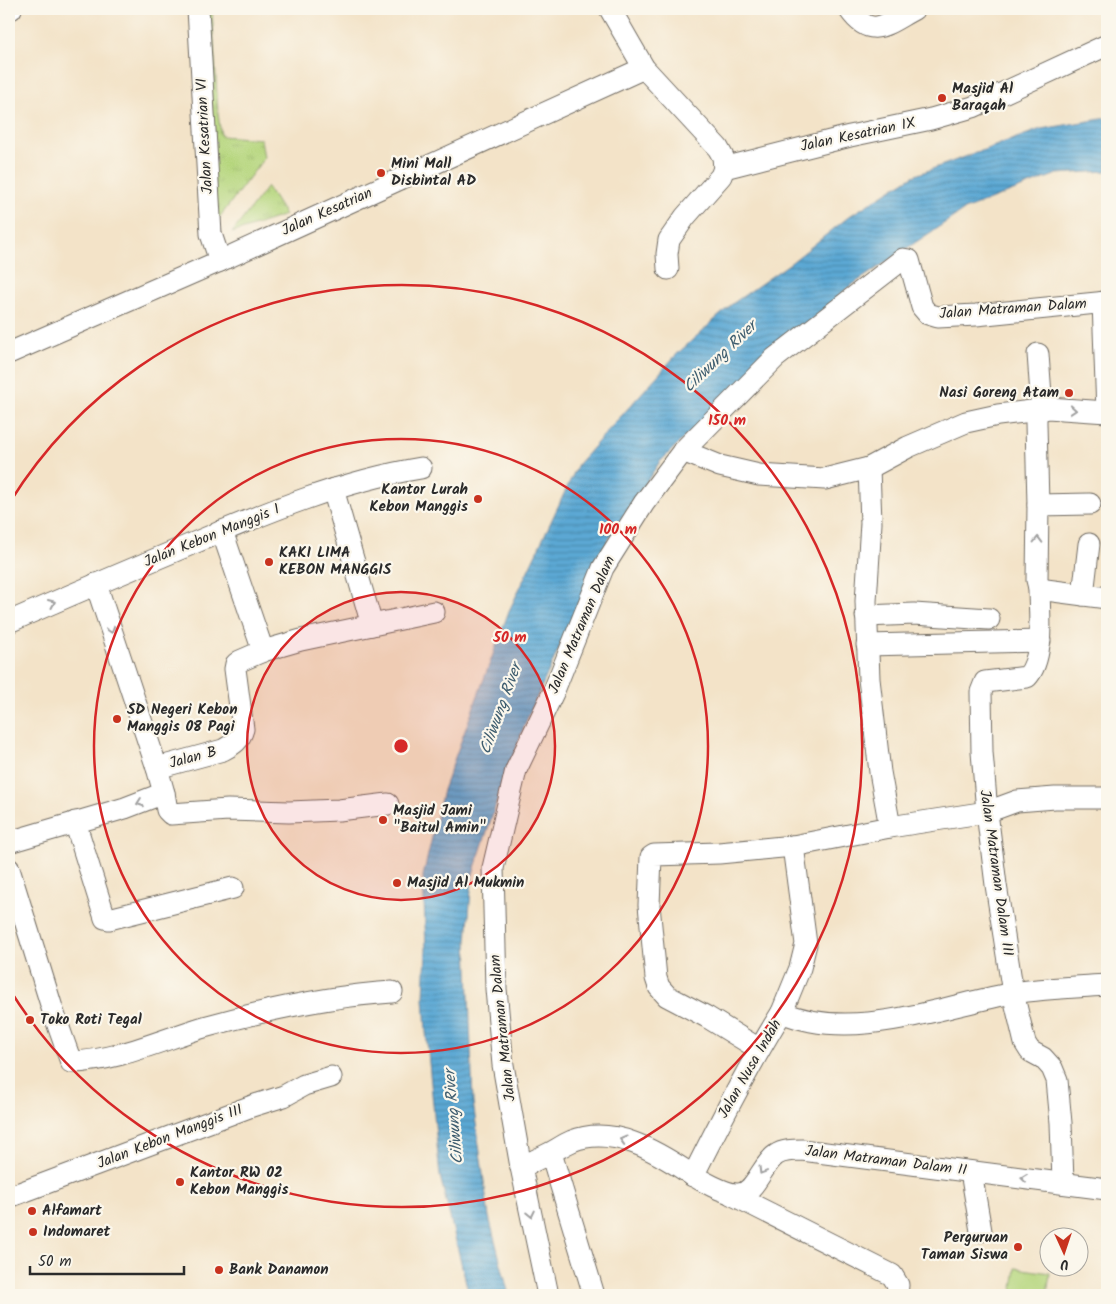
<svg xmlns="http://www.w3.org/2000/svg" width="1116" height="1304" viewBox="0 0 1116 1304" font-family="Kalam,sans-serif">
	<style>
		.park { fill: url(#park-tufts); stroke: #708054 }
		.garden { fill: #b5d67d; stroke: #708054 }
		.water { fill: url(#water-rules); stroke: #436a80 }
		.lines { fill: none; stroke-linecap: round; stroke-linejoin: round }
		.minor-casing { stroke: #716b62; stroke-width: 23 }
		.minor { stroke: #fff; stroke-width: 21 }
		.oneway { stroke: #a0a0a0 }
		.ring { fill: none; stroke: #d62828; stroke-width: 2.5 }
		.poi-dot { fill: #c8321e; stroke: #fbf7ec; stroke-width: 2 }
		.labels { text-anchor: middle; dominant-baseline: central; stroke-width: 4.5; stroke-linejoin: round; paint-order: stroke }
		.poi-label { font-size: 15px; font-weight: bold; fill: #2b2b2b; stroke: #fbf7ec; text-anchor: start }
		.street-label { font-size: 15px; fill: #2b2b2b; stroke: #fbf7ec }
		.water-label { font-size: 16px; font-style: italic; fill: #3e5d6f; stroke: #fbf7ec }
		.centre { fill: #d62828; stroke: #fbf7ec; stroke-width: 2.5 }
		.ring-label { font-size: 15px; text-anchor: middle; font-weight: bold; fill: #d62828; stroke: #fbf7ec; stroke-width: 4.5; stroke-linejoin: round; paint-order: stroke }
	</style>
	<defs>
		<pattern id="park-tufts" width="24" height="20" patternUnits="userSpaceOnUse" patternTransform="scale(1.25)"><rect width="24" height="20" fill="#b5d67d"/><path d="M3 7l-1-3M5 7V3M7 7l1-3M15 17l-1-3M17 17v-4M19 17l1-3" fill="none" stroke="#9cb86c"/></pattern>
		<pattern id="water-rules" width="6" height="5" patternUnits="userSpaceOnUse" patternTransform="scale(1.25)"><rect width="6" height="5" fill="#5ba8d4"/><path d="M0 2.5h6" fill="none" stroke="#4b89ac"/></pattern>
	</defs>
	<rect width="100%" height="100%" fill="#fbf7ec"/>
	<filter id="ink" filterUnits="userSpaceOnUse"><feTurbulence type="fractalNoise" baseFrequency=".02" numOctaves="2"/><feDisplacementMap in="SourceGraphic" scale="10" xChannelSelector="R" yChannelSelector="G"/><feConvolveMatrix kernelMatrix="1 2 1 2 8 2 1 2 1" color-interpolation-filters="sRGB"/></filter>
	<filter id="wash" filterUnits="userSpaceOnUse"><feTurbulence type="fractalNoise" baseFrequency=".0096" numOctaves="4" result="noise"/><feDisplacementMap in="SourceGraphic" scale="20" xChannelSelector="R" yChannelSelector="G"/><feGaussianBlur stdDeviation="1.12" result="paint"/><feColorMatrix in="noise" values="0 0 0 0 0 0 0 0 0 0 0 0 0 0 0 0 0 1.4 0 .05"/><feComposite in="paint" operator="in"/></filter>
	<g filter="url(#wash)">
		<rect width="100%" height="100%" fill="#f3e3c8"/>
		<g class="park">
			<path d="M 200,9 L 212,9 L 218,113 L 221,136 L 261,139 L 264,158 L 216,222 Z"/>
			<path d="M 267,187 L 285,215 L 232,233 Z"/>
		</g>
		<path class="garden" d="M 1016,1268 L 1050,1273 L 1047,1295 L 1012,1295 Z"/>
		<path class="water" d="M 1107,118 L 1107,171 L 1057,174 L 964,210 L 849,287 L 723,399 L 659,463 L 607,542 L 527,719 L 498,798 L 472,877 L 467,941 L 473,1102 L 489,1217 L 509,1295 L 469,1295 L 440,1176 L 426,1032 L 424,997 L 426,949 L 423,876 L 443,790 L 509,611 L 578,464 L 676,355 L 732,304 L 792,262 L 851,215 L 913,176 L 1041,129 Z"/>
	</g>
	<g filter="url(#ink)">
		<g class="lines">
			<g class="minor-casing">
				<g id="minor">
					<path d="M 198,9 L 211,234 L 220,261"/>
					<path d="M 610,9 L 644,68 L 718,148 L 723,157 L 724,168 L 850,136 L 931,119 L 973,107 L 1107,45"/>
					<path d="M 849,9 C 871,41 886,24 914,9"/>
					<path d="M 9,10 L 11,9"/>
					<path d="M 668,269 L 667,254 L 669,240 L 685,217 L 721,176 L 724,168"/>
					<path d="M 1103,302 L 1107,412"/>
					<path d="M 9,353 L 220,261 L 644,68"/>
					<path d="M 1038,354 L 1042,409"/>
					<path d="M 1040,410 L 1036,416 L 1036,423 L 1038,505 L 1037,580 L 1039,588 C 1039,613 1045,658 1027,677 L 985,682 L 981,692 L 982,752 L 987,812 L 996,885 L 1013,993 L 1025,1043 L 1030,1051 L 1043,1058 L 1052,1068 L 1057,1080 L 1061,1123 L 1063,1183"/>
					<path d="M 683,451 L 720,466 L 759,475 L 825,479 L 869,468 L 908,447 L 966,422 L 998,415 L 1040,410 L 1048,408 L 1107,412"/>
					<path d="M 869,468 L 871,523 L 866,601 L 869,679 L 880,772 L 890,827"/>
					<path d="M 333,489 L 372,625"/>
					<path d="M 1038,505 L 1090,504"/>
					<path d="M 222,531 L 263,651"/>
					<path d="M 1039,588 L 1046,590 L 1107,598"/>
					<path d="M 1083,595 L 1089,544"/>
					<path d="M 866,616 L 914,614 L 989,619"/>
					<path d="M 9,622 C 70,595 132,569 194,543 C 267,512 342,481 421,468"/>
					<path d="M 867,645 L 1040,641"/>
					<path d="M 157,768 L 223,750 C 234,744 240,740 243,729 L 235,669 L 236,664 L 240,661 L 263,651 L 301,640 L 434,612"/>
					<path d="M 164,793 L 167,810 L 171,814 L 228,810 L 289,812 L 339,810 L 388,804"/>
					<path d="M 75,822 L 105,918 L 109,919 L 233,888"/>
					<path d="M 9,842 L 125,808 L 164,793 L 157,768 L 96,584"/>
					<path d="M 9,869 L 53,1011 L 71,1062 C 117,1061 161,1040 204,1027 C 265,1010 329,996 392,992"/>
					<path d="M 782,1012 L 800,968 L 806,944 L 793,846"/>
					<path d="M 759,1049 L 707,1017 L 667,996 L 659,987 L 656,978 L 649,905 L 651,857 L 654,855 L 719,853 L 793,846 L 890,827 L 987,812 L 1017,801 L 1055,798 L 1107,798"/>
					<path d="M 551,1153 L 594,1295"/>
					<path d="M 521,1167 C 532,1162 542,1157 552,1152 C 559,1148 565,1144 572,1141 C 613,1125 656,1151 689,1173 C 700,1180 725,1194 737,1194 C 755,1195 762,1164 776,1155 C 783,1150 793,1150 802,1150 L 1107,1189"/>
					<path d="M 971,1172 L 981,1231"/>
					<path d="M 693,1176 C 721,1120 749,1065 782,1012 C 851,1043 942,1006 1013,993 C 1044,988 1076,987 1107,985"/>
					<path d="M 731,1194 L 892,1275 L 898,1285 L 897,1295"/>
					<path d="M 9,1197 L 252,1106 L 284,1096 L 304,1085 L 331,1077"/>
					<path d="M 548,1295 L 521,1167 L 503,1065 L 496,989 L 493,868 L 516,770 L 553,693 L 603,568 L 644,503 L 683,451 L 775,358 L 903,259 L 909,260 L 922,307 L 928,314 L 938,317 L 976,315 L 1107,302"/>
				</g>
			</g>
			<use href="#minor" class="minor"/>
		</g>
		<defs><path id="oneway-chevron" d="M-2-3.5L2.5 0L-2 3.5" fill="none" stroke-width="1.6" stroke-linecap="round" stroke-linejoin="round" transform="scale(1.25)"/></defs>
		<g class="oneway">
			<use href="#oneway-chevron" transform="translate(1073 410) rotate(5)"/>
			<use href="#oneway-chevron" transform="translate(1038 540) rotate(-89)"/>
			<use href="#oneway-chevron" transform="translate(52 603) rotate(-24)"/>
			<use href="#oneway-chevron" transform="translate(111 630) rotate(72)"/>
			<use href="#oneway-chevron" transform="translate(140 803) rotate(160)"/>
			<use href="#oneway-chevron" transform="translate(623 1140) rotate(-164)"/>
			<use href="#oneway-chevron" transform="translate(762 1171) rotate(121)"/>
			<use href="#oneway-chevron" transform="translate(1024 1178) rotate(-173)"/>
			<use href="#oneway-chevron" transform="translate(531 1214) rotate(78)"/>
		</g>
	</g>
	<circle cx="401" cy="746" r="154" fill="#d62828" fill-opacity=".12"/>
	<g class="ring">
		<circle cx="401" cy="746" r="154"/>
		<circle cx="401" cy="746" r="307"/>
		<path d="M10 502A461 461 0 1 1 10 990"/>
	</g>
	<g class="poi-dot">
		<circle cx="942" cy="98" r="5"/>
		<circle cx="381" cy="173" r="5"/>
		<circle cx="1069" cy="393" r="5"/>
		<circle cx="478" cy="499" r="5"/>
		<circle cx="269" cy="562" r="5"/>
		<circle cx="117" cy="719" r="5"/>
		<circle cx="383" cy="820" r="5"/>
		<circle cx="397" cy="883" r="5"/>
		<circle cx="30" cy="1020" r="5"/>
		<circle cx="180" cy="1182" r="5"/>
		<circle cx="32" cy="1211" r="5"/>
		<circle cx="33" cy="1232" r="5"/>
		<circle cx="1018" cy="1247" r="5"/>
		<circle cx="219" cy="1270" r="5"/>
	</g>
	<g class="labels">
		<g class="poi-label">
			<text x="952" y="89">Masjid Al<tspan x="952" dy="17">Baraqah</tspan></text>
			<text x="391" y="164">Mini Mall<tspan x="391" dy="17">Disbintal AD</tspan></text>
			<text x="1059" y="393" text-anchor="end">Nasi Goreng Atam</text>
			<text x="468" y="490" text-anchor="end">Kantor Lurah<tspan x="468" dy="17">Kebon Manggis</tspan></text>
			<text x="279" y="553">KAKI LIMA<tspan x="279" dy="17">KEBON MANGGIS</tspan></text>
			<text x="127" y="710">SD Negeri Kebon<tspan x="127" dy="17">Manggis 08 Pagi</tspan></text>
			<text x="393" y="811">Masjid Jami<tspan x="393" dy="17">"Baitul Amin"</tspan></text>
			<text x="407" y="883">Masjid Al Mukmin</text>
			<text x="40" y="1020">Toko Roti Tegal</text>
			<text x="190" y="1173">Kantor RW 02<tspan x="190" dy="17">Kebon Manggis</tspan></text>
			<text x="42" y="1211">Alfamart</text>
			<text x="43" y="1232">Indomaret</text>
			<text x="1008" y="1238" text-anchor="end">Perguruan<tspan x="1008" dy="17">Taman Siswa</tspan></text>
			<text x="229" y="1270">Bank Danamon</text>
		</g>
		<g class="street-label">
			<text transform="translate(858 135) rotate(-12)">Jalan Kesatrian IX</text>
			<text transform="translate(205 136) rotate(-93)">Jalan Kesatrian VI</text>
			<text transform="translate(327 212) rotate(-24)">Jalan Kesatrian</text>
			<text transform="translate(1013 309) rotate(-4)">Jalan Matraman Dalam</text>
			<text transform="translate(212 536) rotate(-22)">Jalan Kebon Manggis I</text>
			<text transform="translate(582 625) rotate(-67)">Jalan Matraman Dalam</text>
			<text transform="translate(193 758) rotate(-15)">Jalan B</text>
			<text transform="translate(996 873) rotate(82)">Jalan Matraman Dalam III</text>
			<text transform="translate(503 1028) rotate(-96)">Jalan Matraman Dalam</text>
			<text transform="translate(750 1069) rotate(-60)">Jalan Nusa Indah</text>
			<text transform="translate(170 1137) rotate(-21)">Jalan Kebon Manggis III</text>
			<text transform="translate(886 1161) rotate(7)">Jalan Matraman Dalam II</text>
		</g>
		<g class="water-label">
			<text transform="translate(720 357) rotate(-44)">Ciliwung River</text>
			<text transform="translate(501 709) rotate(-70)">Ciliwung River</text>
			<text transform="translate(454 1117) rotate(-95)">Ciliwung River</text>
		</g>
	</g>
	<circle cx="401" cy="746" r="8" class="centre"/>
	<g class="ring-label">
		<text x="727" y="425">150 m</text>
		<text x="618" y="534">100 m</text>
		<text x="510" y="642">50 m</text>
	</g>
	<rect width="1116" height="1304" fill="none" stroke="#fbf7ec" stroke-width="30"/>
	<g transform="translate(1064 1252) rotate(177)"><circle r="24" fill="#fbf7ec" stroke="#a8a59f"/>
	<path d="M0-4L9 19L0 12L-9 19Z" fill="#c8321e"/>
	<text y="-8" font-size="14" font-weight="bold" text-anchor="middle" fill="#2b2b2b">U</text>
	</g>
	<path d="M30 1266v8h154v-8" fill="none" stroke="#2b2b2b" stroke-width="2.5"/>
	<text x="38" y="1266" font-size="15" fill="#2b2b2b" stroke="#fbf7ec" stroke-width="4" paint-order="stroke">50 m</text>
</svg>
